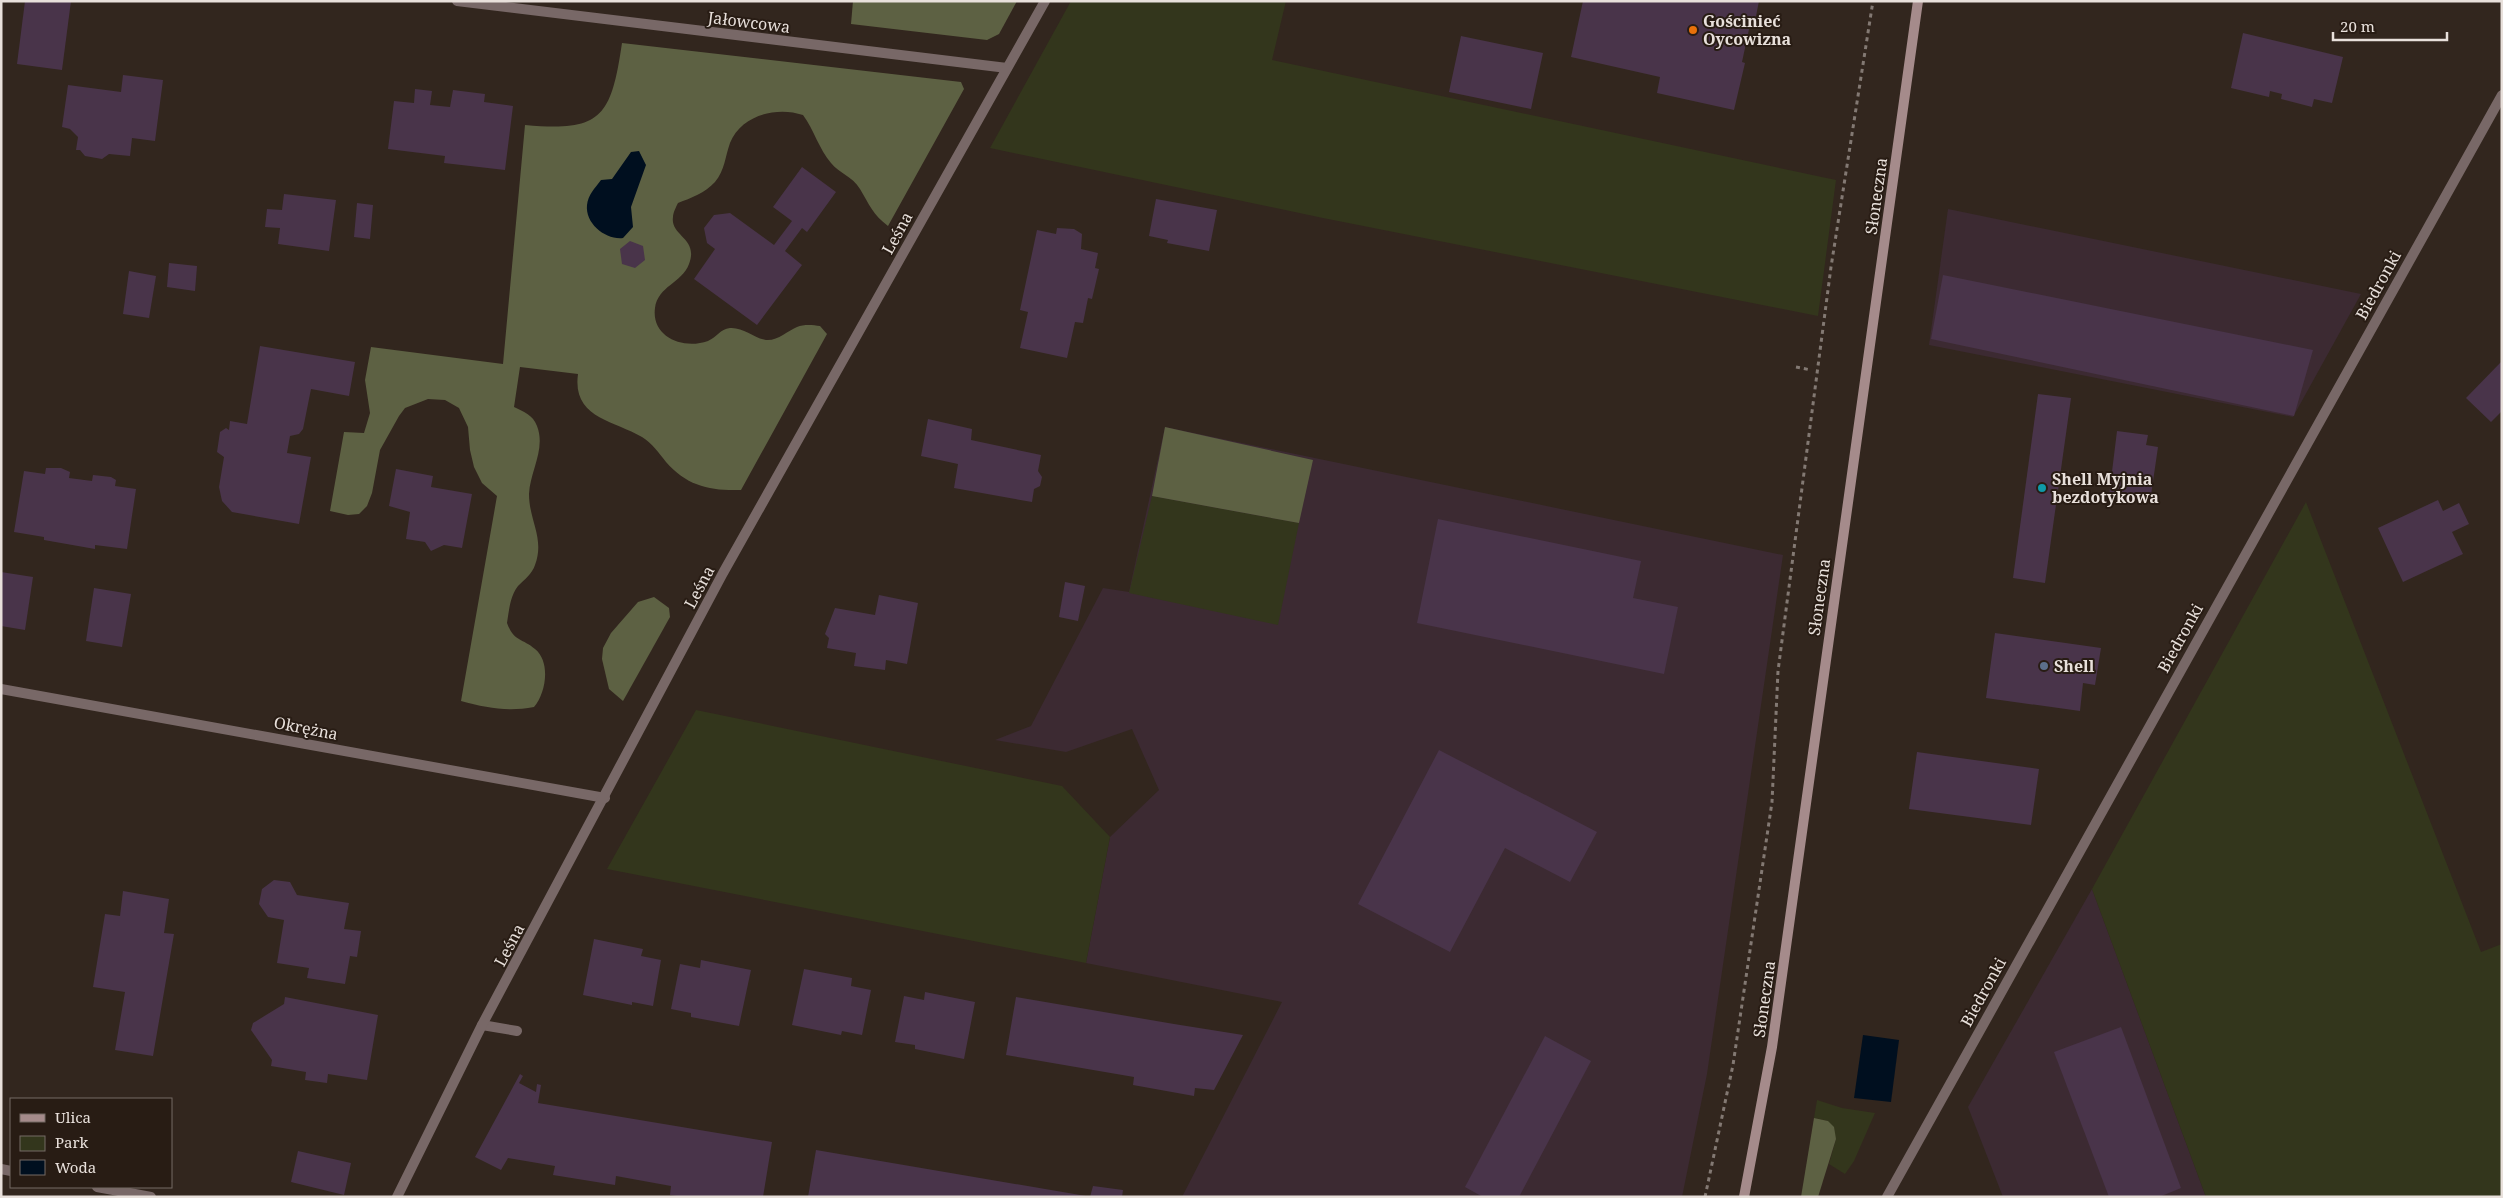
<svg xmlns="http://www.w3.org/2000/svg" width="2503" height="1198" viewBox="0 0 2503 1198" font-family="'Noto Serif',serif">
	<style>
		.industrial { fill: #3c2a32 }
		.green { fill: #33361c }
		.forest { fill: #5d6143 }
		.water { fill: #000f1f }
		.building { fill: #49344a }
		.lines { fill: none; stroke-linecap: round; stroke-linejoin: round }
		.path { stroke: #837973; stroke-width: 3; stroke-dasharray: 4 4; stroke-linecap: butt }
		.service { stroke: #786867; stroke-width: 10 }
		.minor { stroke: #786867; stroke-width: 10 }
		.secondary { stroke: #a58b8b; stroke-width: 10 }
		.food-dot { fill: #e8710a; stroke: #281c14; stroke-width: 2 }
		.culture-dot { fill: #0f9aa8; stroke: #281c14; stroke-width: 2 }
		.service-dot { fill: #5c6f8a; stroke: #281c14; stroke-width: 2 }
		.labels { text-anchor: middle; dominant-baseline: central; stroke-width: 4; stroke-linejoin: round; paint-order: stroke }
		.poi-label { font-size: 16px; font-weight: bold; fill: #e8e0db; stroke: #281c14; text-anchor: start }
		.street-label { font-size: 16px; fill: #e8e0db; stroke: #281c14 }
	</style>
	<rect width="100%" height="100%" fill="#32261e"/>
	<g class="industrial">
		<path d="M 1948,209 L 2361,294 L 2293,417 L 1929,345 Z"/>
		<path d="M 1165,427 L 1783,555 L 1707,1074 L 1682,1197 L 1182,1197 L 1282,1002 L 1086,963 L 1110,837 L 1159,790 L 1132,729 L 1066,752 L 995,740 L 1031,726 L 1103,588 L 1129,592 Z"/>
		<path d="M 2092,889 L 2206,1197 L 2003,1197 L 1968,1107 Z"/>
	</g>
	<g class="green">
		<path d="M 1071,1 L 1286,1 L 1272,60 L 1836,180 L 1818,316 L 1323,218 L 990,148 Z"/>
		<path d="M 1152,496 L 1299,523 L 1278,625 L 1129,593 Z"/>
		<path d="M 2306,502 L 2481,952 L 2502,944 L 2502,1197 L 2206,1197 L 2092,889 Z"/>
		<path d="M 696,710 L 1062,786 L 1110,837 L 1086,963 L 607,869 Z"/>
		<path d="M 1817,1100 L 1842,1108 L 1875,1113 L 1854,1161 L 1845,1174 L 1829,1164 L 1836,1139 L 1828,1121 L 1814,1118 Z"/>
	</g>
	<g class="forest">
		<path d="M 853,1 L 1017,1 L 999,34 L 987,40 L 851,24 Z"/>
		<path d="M 622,43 L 961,82 L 964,89 L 888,226 C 873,215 869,204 860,189 C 852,176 839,173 831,163 C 819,149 814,130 803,115 C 777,106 741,115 730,143 C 725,157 725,170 715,182 C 705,193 691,198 678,203 C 676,207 673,213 673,217 C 670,236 699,238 689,264 C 682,283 658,286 655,308 C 651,337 683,350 708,341 C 717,337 720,329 730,328 C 743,327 754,338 766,340 C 778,341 787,331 797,327 C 804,324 813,325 820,326 L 827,334 L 741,490 C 710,491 687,486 666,462 C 659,453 652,443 642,437 C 613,420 572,418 578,374 L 520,367 L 514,407 C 524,412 533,415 537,426 C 546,449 530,471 529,494 C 529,521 545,538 535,565 C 532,574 525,579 518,586 C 510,596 509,611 507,623 C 514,642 522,638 535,649 C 551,662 546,693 534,707 C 508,712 487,708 461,701 L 497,496 L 482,483 L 474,467 L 470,450 L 468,427 L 459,408 L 445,400 L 428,399 L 405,408 L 399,416 L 380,450 L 372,493 L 367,506 L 359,514 L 348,515 L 330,511 L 344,432 L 364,433 L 370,413 L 365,380 L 371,347 L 503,364 L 525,125 C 602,132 611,117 622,43 Z"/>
		<path d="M 1165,427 L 1313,460 L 1299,523 L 1152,496 Z"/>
		<path d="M 654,597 L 669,608 L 670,617 L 623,701 L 609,689 L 602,659 L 603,648 L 611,633 L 638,602 Z"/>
		<path d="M 1814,1118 L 1828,1121 L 1834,1127 L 1836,1139 L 1818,1197 L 1801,1197 Z"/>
	</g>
	<g class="water">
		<path d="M 639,151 L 646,165 L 631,207 L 633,227 L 623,238 C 606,240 585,224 587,205 C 588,195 595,188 601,180 L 612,179 L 631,152 Z"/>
		<path d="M 1863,1035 L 1899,1040 L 1891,1102 L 1854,1098 Z"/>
	</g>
	<g class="building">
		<path d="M 25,1 L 71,1 L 62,70 L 17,64 Z"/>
		<path d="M 1583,1 L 1759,1 L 1755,21 L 1751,20 L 1742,62 L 1745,63 L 1734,110 L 1657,93 L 1660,77 L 1571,57 Z"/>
		<path d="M 2243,33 L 2343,57 L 2332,103 L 2314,99 L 2312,107 L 2281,99 L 2282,94 L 2270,91 L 2269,97 L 2231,88 Z"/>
		<path d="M 1461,36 L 1543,53 L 1531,109 L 1449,92 Z"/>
		<path d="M 123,75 L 163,80 L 155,141 L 132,138 L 130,156 L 109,154 L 102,159 L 85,156 L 80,150 L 76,150 L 78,137 L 70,129 L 62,127 L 68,85 L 121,92 Z"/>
		<path d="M 415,89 L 432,91 L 430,105 L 450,107 L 453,90 L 485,94 L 484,102 L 513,106 L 505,170 L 444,163 L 445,156 L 388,149 L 394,101 L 414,103 Z"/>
		<path d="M 802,167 L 836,192 L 807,232 L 802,228 L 785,251 L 802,265 L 757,325 L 694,279 L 715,249 L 707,243 L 704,228 L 714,215 L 730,213 L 774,245 L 792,221 L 773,207 Z"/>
		<path d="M 284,194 L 336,200 L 329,251 L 278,244 L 280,228 L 265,227 L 267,209 L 282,210 Z"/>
		<path d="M 1156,199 L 1217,210 L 1209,251 L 1167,243 L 1168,240 L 1149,236 Z"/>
		<path d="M 357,203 L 373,205 L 370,239 L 354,237 Z"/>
		<path d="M 1057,228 L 1074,229 L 1082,234 L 1081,249 L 1098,253 L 1095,268 L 1099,269 L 1092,299 L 1088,298 L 1083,323 L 1075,322 L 1067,358 L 1020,348 L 1028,312 L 1020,310 L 1037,230 L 1056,234 Z"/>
		<path d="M 630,241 L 643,246 L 645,260 L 635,268 L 622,264 L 620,249 Z"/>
		<path d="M 169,263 L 197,266 L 195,291 L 167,287 Z"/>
		<path d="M 129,271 L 156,276 L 149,318 L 123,314 Z"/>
		<path d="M 1943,275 L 2313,350 L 2294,416 L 1931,339 Z"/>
		<path d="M 260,346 L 355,362 L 349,396 L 311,389 L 303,429 L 299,434 L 290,436 L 287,453 L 311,457 L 299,524 L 232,512 L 222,501 L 219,487 L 224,457 L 217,452 L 220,432 L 226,428 L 229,430 L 230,421 L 247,424 Z"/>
		<path d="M 2502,361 L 2502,411 L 2491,422 L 2466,398 Z"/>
		<path d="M 2038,394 L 2071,398 L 2045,583 L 2013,578 Z"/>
		<path d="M 928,419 L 972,429 L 971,440 L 1041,455 L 1038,471 L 1042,477 L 1040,486 L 1034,489 L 1032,502 L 954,488 L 958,464 L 921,456 Z"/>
		<path d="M 2117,431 L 2148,435 L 2146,445 L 2158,447 L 2150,502 L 2109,496 Z"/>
		<path d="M 46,468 L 61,468 L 70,472 L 69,478 L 92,481 L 93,475 L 111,477 L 116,480 L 115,486 L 136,489 L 127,549 L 95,545 L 95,549 L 44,540 L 44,537 L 14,532 L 24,471 L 45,474 Z"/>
		<path d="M 396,469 L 433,476 L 431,487 L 472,494 L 462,548 L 444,545 L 431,551 L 425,542 L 406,539 L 410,512 L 389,506 Z"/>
		<path d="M 2438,500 L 2443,511 L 2459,503 L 2469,524 L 2452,532 L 2463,554 L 2403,582 L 2378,528 Z"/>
		<path d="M 1438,519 L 1641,561 L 1633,598 L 1678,607 L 1664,674 L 1417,623 Z"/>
		<path d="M 1,572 L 33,577 L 25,630 L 1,626 Z"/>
		<path d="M 1065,582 L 1085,586 L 1078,621 L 1059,617 Z"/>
		<path d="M 94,588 L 131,594 L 122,647 L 86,641 Z"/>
		<path d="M 879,595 L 918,603 L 907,664 L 886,660 L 885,670 L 854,666 L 856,653 L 827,648 L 829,638 L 825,634 L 835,608 L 875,615 Z"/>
		<path d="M 1995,633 L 2101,648 L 2095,685 L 2083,683 L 2080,711 L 1986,698 Z"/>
		<path d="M 1439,750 L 1597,832 L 1570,882 L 1505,848 L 1450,952 L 1358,904 Z"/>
		<path d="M 1917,752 L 2039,769 L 2031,825 L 1909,809 Z"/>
		<path d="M 274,880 L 290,882 L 297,895 L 349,903 L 344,929 L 361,931 L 357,957 L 350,956 L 345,984 L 307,978 L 309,968 L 277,963 L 284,920 L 268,917 L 259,904 L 262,889 Z"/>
		<path d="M 123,891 L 169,899 L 164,933 L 174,934 L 153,1056 L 115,1050 L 125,992 L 93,987 L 105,914 L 120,916 Z"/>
		<path d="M 594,939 L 643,949 L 641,956 L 661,960 L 653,1006 L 632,1002 L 632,1005 L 583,995 Z"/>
		<path d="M 701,960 L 751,970 L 739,1026 L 691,1017 L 691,1013 L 671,1009 L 680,964 L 700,968 Z"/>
		<path d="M 804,969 L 852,978 L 851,986 L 871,990 L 862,1035 L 842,1031 L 841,1035 L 792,1025 Z"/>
		<path d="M 925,992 L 975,1002 L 964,1059 L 915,1049 L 915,1045 L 895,1042 L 904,996 L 924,1000 Z"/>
		<path d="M 285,997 L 378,1015 L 367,1080 L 328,1074 L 327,1083 L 305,1080 L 306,1072 L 271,1066 L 272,1060 L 251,1030 L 253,1023 L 284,1004 Z"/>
		<path d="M 1016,997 L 1174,1024 L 1243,1035 L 1214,1090 L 1195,1088 L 1194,1096 L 1133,1085 L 1134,1077 L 1006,1055 Z"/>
		<path d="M 2121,1027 L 2181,1188 L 2159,1197 L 2109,1197 L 2054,1052 Z"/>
		<path d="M 1545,1036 L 1591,1061 L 1519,1197 L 1483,1197 L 1465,1187 Z"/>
		<path d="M 520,1074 L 523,1076 L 519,1083 L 536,1092 L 537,1084 L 541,1085 L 538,1103 L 772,1142 L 763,1197 L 683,1197 L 670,1195 L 671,1186 L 616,1176 L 615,1185 L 553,1175 L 555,1166 L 508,1158 L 501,1170 L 475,1157 Z"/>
		<path d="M 816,1150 L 1086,1196 L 1086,1197 L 808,1197 Z"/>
		<path d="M 298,1151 L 351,1163 L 344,1195 L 291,1182 Z"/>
		<path d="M 1093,1186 L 1123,1190 L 1122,1197 L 1090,1197 Z"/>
	</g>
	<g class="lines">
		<g class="path">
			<path d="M 1796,367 L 1811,370"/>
			<path d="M 1705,1197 L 1733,1065 L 1772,802 L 1778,671 L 1831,267 L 1873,1"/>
		</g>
		<path class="service" d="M 482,1025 L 517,1031"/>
		<g class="minor">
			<path d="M 457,1 L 1007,68"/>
			<path d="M 1,689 C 203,724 403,763 605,798"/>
			<path d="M 1,1169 L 11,1171"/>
			<path d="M 97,1187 L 151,1197"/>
			<path d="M 397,1197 L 482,1025 L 723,573 L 1045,1"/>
			<path d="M 1887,1197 L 2502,95"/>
		</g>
		<path class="secondary" d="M 1744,1197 L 1772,1047 L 1918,1"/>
	</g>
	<circle class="food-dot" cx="1693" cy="30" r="5"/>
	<circle class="culture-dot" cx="2042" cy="488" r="5"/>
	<circle class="service-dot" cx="2044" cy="666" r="5"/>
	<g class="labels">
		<g class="poi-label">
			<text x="1703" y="21">Gościnieć<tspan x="1703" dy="18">Oycowizna</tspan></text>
			<text x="2052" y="479">Shell Myjnia<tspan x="2052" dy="18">bezdotykowa</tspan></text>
			<text x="2054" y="666">Shell</text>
		</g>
		<g class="street-label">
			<text transform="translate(749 22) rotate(7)">Jałowcowa</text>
			<text transform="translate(1876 196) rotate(-82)">Słoneczna</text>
			<text transform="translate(897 233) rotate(-61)">Leśna</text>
			<text transform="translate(2378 285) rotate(-61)">Biedronki</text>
			<text transform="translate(699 587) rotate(-62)">Leśna</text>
			<text transform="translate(1819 597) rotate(-82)">Słoneczna</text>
			<text transform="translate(2180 638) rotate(-61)">Biedronki</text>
			<text transform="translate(306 728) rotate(11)">Okrężna</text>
			<text transform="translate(509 945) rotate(-62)">Leśna</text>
			<text transform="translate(1983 992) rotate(-61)">Biedronki</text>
			<text transform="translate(1764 999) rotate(-82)">Słoneczna</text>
		</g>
	</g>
	<rect width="2503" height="1198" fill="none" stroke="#e8e0db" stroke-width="5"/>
	<rect x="10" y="1098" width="162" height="90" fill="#281c14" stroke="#756a64"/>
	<rect x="20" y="1114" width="25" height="8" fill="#a58b8b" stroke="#756a64"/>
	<text x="55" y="1123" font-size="15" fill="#e8e0db">Ulica</text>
	<rect x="20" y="1136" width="25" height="15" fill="#33361c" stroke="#756a64"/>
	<text x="55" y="1148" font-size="15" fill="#e8e0db">Park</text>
	<rect x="20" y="1160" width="25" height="15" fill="#000f1f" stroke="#756a64"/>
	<text x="55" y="1173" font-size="15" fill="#e8e0db">Woda</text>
	<path d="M2333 32v8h114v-8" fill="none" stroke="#e8e0db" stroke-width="2.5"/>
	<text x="2340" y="32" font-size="15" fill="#e8e0db" stroke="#281c14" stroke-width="4" paint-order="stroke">20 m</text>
</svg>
